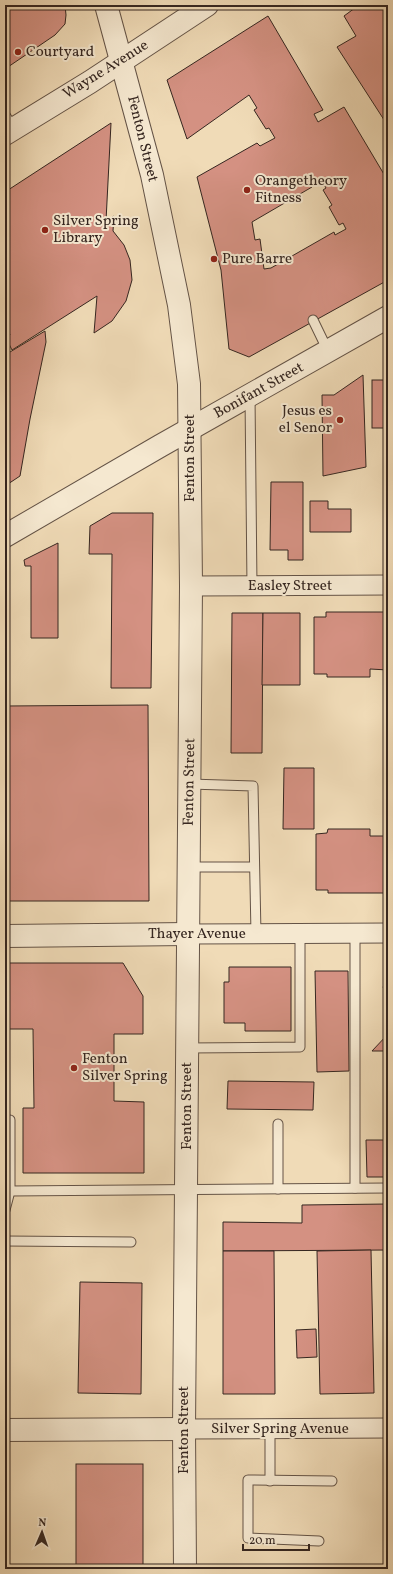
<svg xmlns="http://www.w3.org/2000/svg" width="393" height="1574" viewBox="0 0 393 1574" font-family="Vollkorn,serif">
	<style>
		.building { fill: #d49182; stroke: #352620; fill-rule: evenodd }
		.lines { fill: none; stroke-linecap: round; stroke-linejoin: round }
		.service-casing { stroke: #645346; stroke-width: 11 }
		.minor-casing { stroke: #645346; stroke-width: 21 }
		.tertiary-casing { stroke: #645346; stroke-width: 24 }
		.path { stroke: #352620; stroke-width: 2.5; stroke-dasharray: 3 2; stroke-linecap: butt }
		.service { stroke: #f5e8d0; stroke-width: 9 }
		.minor { stroke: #f5e8d0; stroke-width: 19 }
		.tertiary { stroke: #f5e8d0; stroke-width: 22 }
		.poi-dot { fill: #8f2418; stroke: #f5e8d0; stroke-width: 1.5 }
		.labels { text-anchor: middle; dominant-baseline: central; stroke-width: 4; stroke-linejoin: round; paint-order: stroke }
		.poi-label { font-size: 15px; fill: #352620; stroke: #f5e8d0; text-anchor: start }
		.street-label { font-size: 15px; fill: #352620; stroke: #f5e8d0 }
	</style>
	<rect width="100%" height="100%" fill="#f0dbb7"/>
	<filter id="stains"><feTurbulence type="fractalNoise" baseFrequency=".005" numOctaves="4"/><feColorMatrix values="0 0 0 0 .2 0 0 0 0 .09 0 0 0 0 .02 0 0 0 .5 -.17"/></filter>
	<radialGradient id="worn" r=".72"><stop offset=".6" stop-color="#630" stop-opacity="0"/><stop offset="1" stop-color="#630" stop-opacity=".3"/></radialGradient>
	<g class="building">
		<path d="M 5,5 L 65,5 L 66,15 L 65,24 L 55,35 L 5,69 Z"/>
		<path d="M 359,5 L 388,5 L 388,126 L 337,47 L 356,36 L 344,16 Z"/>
		<path d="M 268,16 L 323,110 L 314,114 L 318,122 L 344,107 L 388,181 L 388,280 L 249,357 L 229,349 L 221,270 L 197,177 L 257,143 L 260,146 L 275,138 L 269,128 L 266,129 L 254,110 L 257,108 L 249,95 L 187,139 L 167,80 ZM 320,178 L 326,188 L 323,190 L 332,205 L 329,207 L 339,225 L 343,223 L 346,229 L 335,235 L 334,232 L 271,268 L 264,269 L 260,239 L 255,240 L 252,222 L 312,187 L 311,184 Z"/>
		<path d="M 111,123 L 106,221 L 114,216 L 113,231 L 124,245 L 130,260 L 132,280 L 126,301 L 112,321 L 94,333 L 97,296 L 12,350 L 6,338 L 10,335 L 5,320 L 5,192 Z"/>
		<path d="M 45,331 L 46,342 L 30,419 L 20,476 L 5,486 L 5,355 Z"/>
		<path d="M 363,375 L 366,467 L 323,476 L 322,395 L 334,395 Z"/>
		<rect x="372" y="380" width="16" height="48"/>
		<path d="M 271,482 L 303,482 L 303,560 L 288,560 L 288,550 L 270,550 Z"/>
		<path d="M 310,501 L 328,501 L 328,509 L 351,509 L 351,532 L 310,532 Z"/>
		<path d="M 112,513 L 153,513 L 151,688 L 111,688 L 112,554 L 89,554 L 90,526 Z"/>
		<path d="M 58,543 L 58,638 L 31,638 L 31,566 L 25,566 L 24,560 Z"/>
		<path d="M 326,612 L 388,612 L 388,670 L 370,669 L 370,677 L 327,677 L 327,674 L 314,674 L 314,617 L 326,617 Z"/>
		<path d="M 232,613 L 263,613 L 262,753 L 231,753 Z"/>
		<path d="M 263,613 L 300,613 L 300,685 L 262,685 Z"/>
		<path d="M 148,705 L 149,901 L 5,901 L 5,706 Z"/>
		<path d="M 284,768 L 314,768 L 314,829 L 283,829 Z"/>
		<path d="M 328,829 L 370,829 L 370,836 L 388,836 L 388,893 L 328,893 L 328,890 L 316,890 L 316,834 L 327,833 Z"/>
		<path d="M 5,963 L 123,963 L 143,996 L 143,1034 L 114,1034 L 114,1101 L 144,1102 L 144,1173 L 23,1173 L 23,1108 L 34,1108 L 33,1029 L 5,1029 Z"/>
		<path d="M 229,967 L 291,967 L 291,1031 L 245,1031 L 245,1023 L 224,1023 L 224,982 L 229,982 Z"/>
		<path d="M 315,971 L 348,971 L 349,1071 L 317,1072 Z"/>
		<path d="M 388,1034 L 388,1177 L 367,1177 L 366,1140 L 386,1140 L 386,1051 L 372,1051 Z"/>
		<path d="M 228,1081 L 314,1082 L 313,1110 L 227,1109 Z"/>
		<path d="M 388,1204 L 388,1250 L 223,1251 L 223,1222 L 302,1223 L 302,1205 Z"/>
		<path d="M 371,1250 L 374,1393 L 320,1394 L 317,1251 Z"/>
		<path d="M 223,1251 L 274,1251 L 275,1394 L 223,1394 Z"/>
		<path d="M 80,1282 L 142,1283 L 141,1394 L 78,1393 Z"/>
		<path d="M 386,1323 L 388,1323 L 388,1379 L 384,1378 Z"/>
		<path d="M 316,1329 L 317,1357 L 297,1358 L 296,1330 Z"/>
		<rect x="76" y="1464" width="67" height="105"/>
	</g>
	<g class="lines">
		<g class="service-casing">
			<g id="service">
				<path d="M 5,115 L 14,129"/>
				<path d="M 313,320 L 328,351"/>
				<path d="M 250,396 L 252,586"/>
				<path d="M 190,784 L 253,786 L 256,934"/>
				<path d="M 189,867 L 254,867"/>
				<path d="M 187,1048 L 300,1047 L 300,933"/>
				<path d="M 5,1120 L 10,1120 L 10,1191 L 5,1210"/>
				<path d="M 278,1124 L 278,1189"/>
				<path d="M 355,1188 L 355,933"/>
				<path d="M 10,1191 L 388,1188"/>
				<path d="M 5,1241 L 131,1242"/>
				<path d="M 270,1481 L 270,1429"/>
				<path d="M 319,1541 L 248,1538 L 248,1480 L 332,1481"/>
			</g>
		</g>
		<g class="minor-casing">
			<g id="minor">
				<path d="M 191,586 L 388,585"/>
				<path d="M 188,934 L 388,933"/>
				<path d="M 184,1429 L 388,1428"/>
			</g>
		</g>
		<g class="tertiary-casing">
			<g id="tertiary">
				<path d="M 106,5 L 152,175 L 179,305 L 189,384 L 191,586 L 184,1429 L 185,1569"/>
				<path d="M 5,134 L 90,82 L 207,5"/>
				<path d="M 5,536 L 160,446 L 388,317"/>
				<path d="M 5,936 L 188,934"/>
				<path d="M 5,1430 L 184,1429"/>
			</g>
		</g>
		<path class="path" d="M 388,981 L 384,987 L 385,994 L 388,996"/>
		<use href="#service" class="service"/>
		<use href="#minor" class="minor"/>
		<use href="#tertiary" class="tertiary"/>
	</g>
	<g class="poi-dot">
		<circle cx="18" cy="52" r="4"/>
		<circle cx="247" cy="190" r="4"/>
		<circle cx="45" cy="230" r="4"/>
		<circle cx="214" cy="259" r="4"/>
		<circle cx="340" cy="420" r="4"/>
		<circle cx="74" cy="1068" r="4"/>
	</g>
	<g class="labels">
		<g class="poi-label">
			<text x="26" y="52">Courtyard</text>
			<text x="255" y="181">Orangetheory<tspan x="255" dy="17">Fitness</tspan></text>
			<text x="53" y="221">Silver Spring<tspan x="53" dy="17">Library</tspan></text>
			<text x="222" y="259">Pure Barre</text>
			<text x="332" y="411" text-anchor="end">Jesus es<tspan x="332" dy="17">el Senor</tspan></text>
			<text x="82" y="1059">Fenton<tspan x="82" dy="17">Silver Spring</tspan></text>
		</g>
		<g class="street-label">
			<text transform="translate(106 70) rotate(-32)">Wayne Avenue</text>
			<text transform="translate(142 139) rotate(76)">Fenton Street</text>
			<text transform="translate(259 391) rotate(-29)">Bonifant Street</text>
			<text transform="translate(190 458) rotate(-90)">Fenton Street</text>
			<text x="290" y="586">Easley Street</text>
			<text transform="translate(190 782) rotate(-89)">Fenton Street</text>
			<text x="197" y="934">Thayer Avenue</text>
			<text transform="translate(187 1106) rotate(-90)">Fenton Street</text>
			<text x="280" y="1429">Silver Spring Avenue</text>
			<text transform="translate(184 1430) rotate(-90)">Fenton Street</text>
		</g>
	</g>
	<rect width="393" height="1574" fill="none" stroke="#f0dbb7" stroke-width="20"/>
	<rect x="6" y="6" width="381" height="1562" fill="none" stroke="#352620" stroke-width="2"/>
	<rect x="10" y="10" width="373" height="1554" fill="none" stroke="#352620"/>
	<g transform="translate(42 1532) rotate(2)" stroke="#f5e8d0" stroke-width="3" paint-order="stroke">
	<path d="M0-3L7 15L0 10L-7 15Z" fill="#352620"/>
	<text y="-6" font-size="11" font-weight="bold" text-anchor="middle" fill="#352620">N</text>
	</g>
	<path d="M243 1544v6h66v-6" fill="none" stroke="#352620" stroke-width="2"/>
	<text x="249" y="1544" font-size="12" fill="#352620" stroke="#f5e8d0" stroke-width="3" paint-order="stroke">20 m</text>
	<rect width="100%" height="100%" filter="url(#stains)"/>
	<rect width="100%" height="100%" fill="url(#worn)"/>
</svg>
